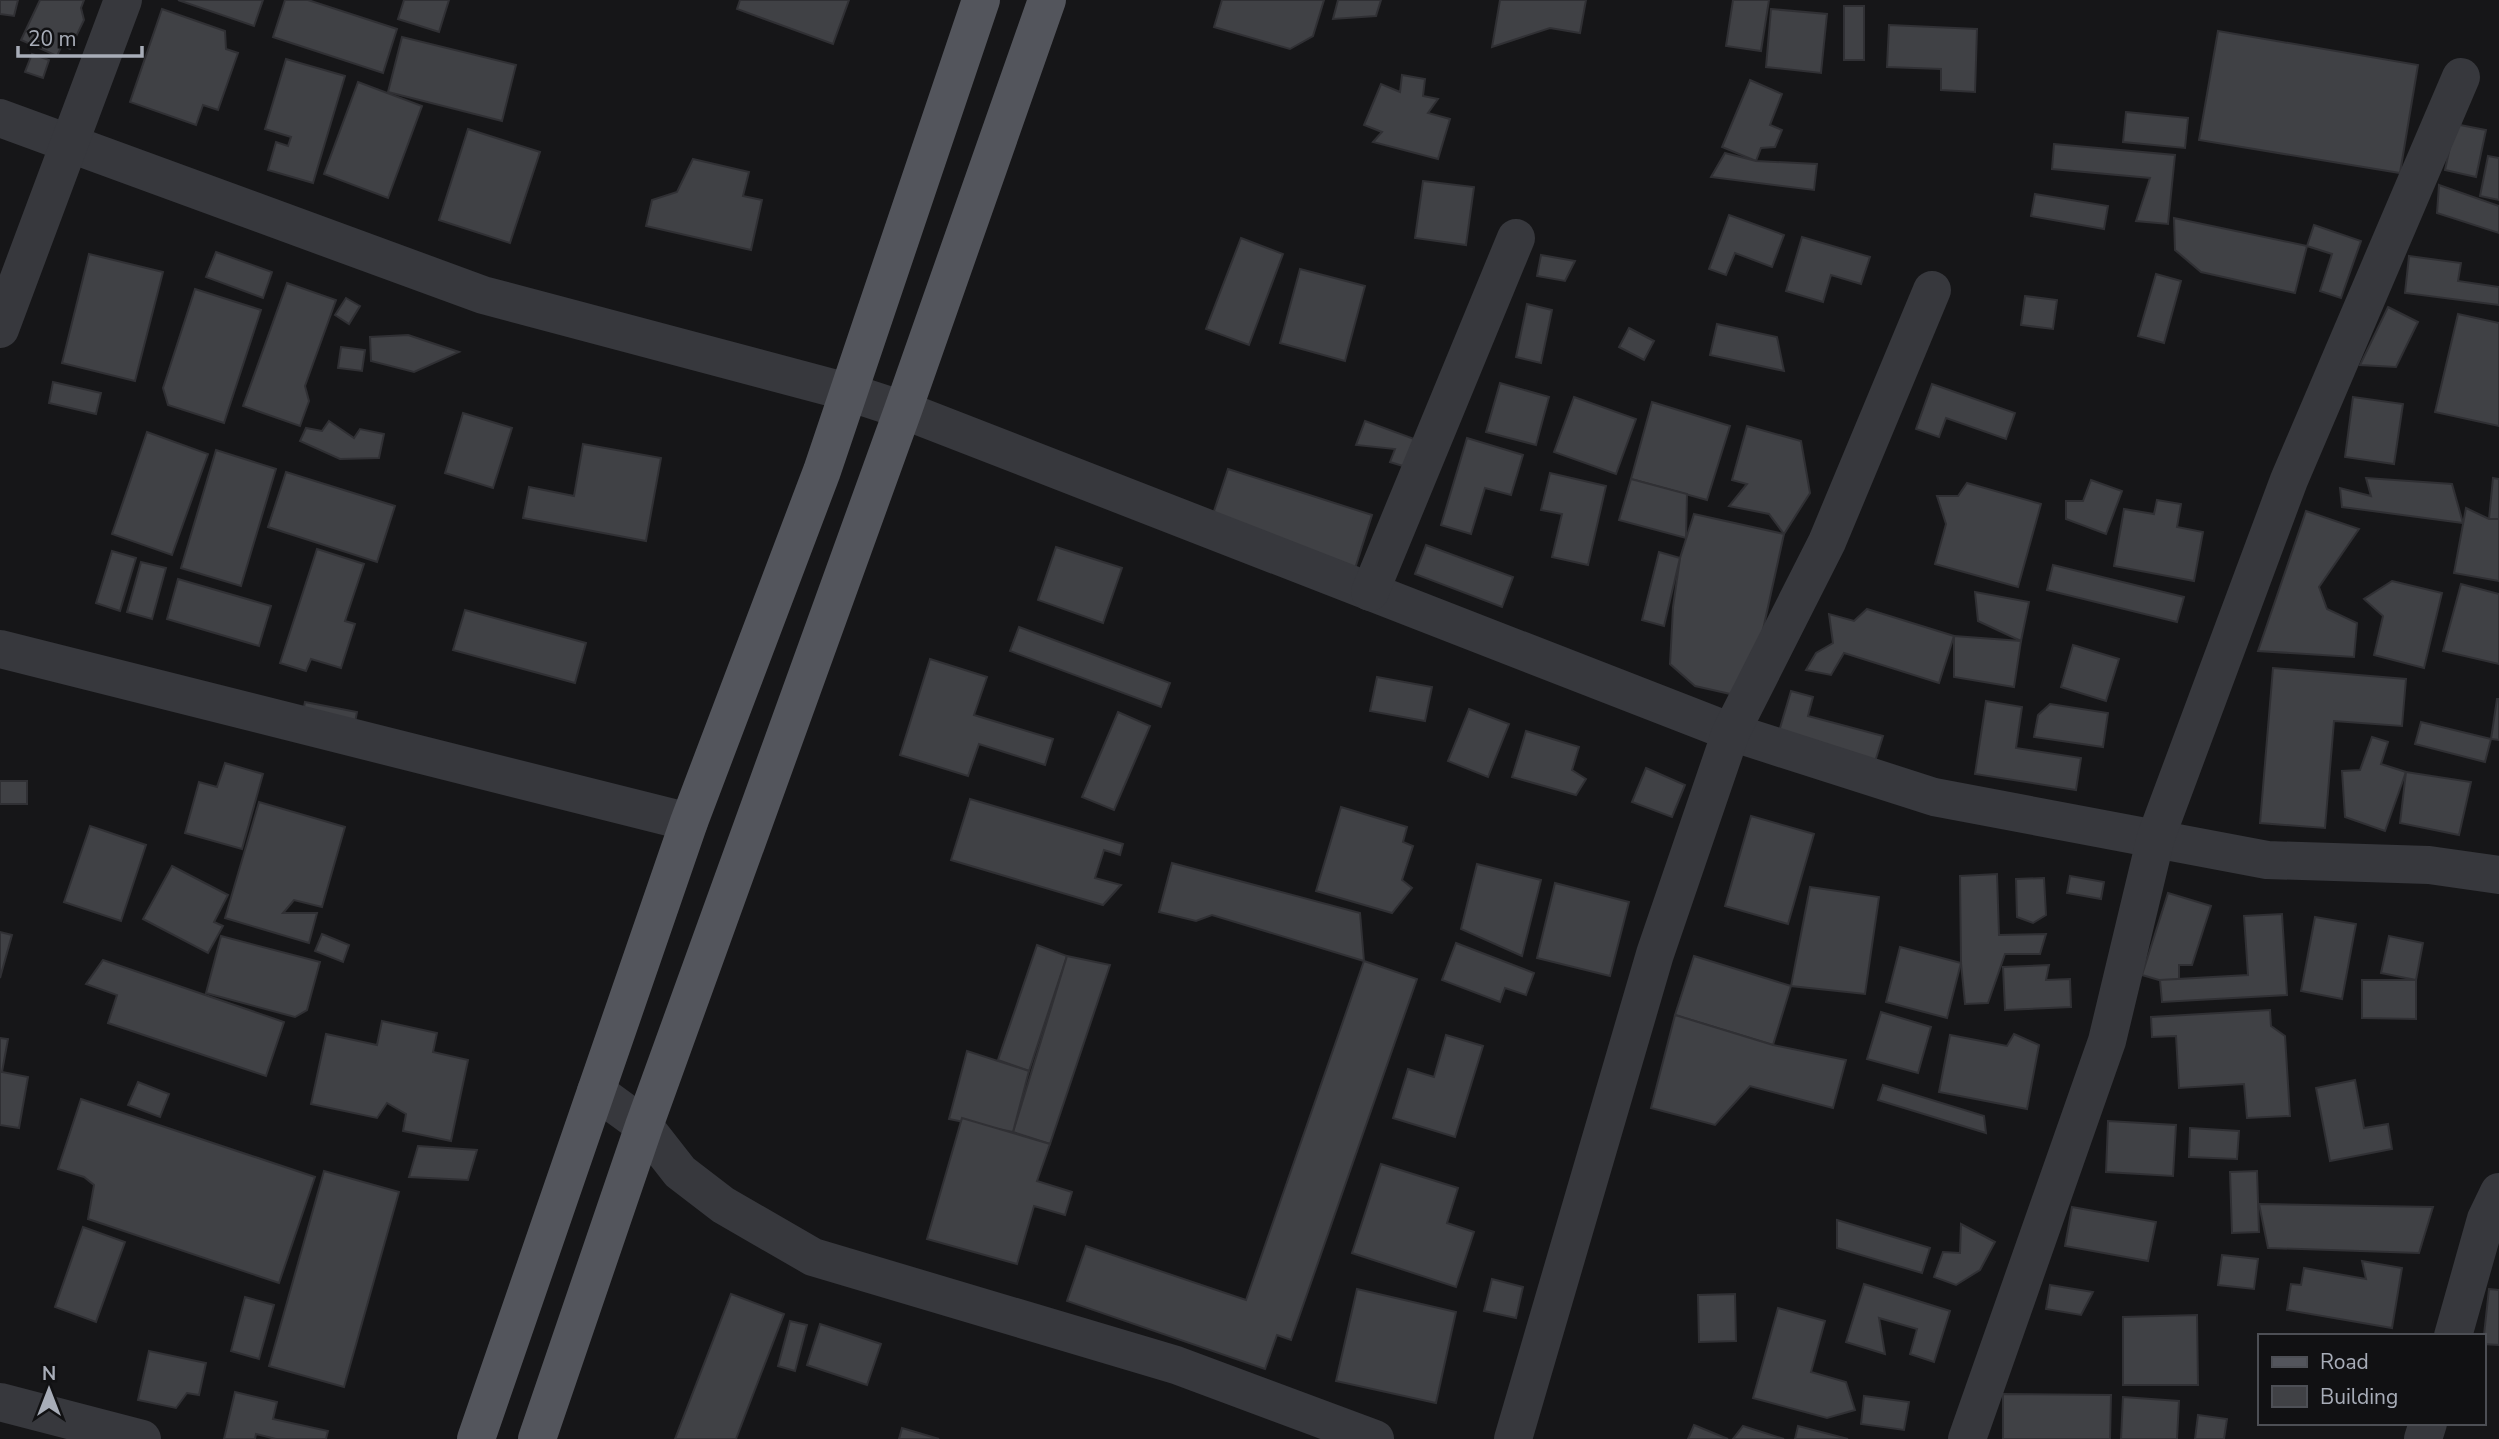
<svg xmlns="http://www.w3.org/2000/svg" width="2499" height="1439" viewBox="0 0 2499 1439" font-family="'Nunito Sans',sans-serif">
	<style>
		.building { fill: #404145; stroke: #303034; stroke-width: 2 }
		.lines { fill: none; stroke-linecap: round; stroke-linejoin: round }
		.minor { stroke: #37383d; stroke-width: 38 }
		.primary { stroke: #53555c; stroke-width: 38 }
	</style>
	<rect width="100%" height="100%" fill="#161618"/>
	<g class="building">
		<path d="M 0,0 L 18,0 L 14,16 L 0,14 Z"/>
		<path d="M 40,0 L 84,0 L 81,8 L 84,20 L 70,49 L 62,45 L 57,56 L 21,40 Z"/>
		<path d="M 178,0 L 263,0 L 254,26 Z"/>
		<path d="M 285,0 L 308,0 L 397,29 L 383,73 L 273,37 Z"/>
		<path d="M 404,0 L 449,0 L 439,32 L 398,19 Z"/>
		<path d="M 740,0 L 849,0 L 833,44 L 737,9 Z"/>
		<path d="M 1222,0 L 1324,0 L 1313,36 L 1290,49 L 1214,27 Z"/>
		<path d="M 1338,0 L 1381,0 L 1376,16 L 1333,19 Z"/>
		<path d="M 1500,0 L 1586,0 L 1580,33 L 1550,28 L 1492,47 Z"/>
		<path d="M 1733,0 L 1769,0 L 1761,51 L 1726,46 Z"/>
		<rect x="1844" y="6" width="20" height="54"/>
		<path d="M 162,9 L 225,31 L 226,49 L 238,53 L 218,110 L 203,105 L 196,125 L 130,102 Z"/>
		<path d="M 1771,9 L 1827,14 L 1821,73 L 1766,67 Z"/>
		<path d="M 1889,25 L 1977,29 L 1975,92 L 1941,90 L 1941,69 L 1887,67 Z"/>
		<path d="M 2218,31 L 2418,65 L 2400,173 L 2199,140 Z"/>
		<path d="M 402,37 L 516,65 L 502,121 L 388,92 Z"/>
		<path d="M 32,54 L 49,60 L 43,78 L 25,72 Z"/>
		<path d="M 286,59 L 345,76 L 313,183 L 268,170 L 276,142 L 288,146 L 291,137 L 265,129 Z"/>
		<path d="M 1402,75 L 1425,79 L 1423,96 L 1438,99 L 1428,113 L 1450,119 L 1438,159 L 1373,142 L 1382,132 L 1364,125 L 1381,84 L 1400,92 Z"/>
		<path d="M 1750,80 L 1782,94 L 1770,125 L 1782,130 L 1775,147 L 1761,148 L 1756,161 L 1722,147 Z"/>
		<path d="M 358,82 L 422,106 L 388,198 L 324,174 Z"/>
		<path d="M 2126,112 L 2188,118 L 2185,148 L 2123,142 Z"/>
		<path d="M 2455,124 L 2486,130 L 2476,177 L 2445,170 Z"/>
		<path d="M 468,129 L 540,152 L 510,243 L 439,220 Z"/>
		<path d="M 2054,144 L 2175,155 L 2168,224 L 2136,221 L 2150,178 L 2052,169 Z"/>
		<path d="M 1725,153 L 1756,161 L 1817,164 L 1814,190 L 1711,177 Z"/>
		<path d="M 2488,156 L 2499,158 L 2499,200 L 2480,196 Z"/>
		<path d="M 693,159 L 749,172 L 743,196 L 762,200 L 751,250 L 646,226 L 652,200 L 677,192 Z"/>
		<path d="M 1423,181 L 1474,187 L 1466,245 L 1415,238 Z"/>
		<path d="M 2439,185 L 2499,206 L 2499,233 L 2437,213 Z"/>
		<path d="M 2035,194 L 2108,206 L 2104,229 L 2031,216 Z"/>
		<path d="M 1729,215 L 1784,235 L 1772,267 L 1735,253 L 1726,275 L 1709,269 Z"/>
		<path d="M 2174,218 L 2307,246 L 2295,293 L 2201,272 L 2175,250 Z"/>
		<path d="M 2314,225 L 2361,241 L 2341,298 L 2320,291 L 2332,254 L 2307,246 Z"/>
		<path d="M 1802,237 L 1870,257 L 1861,284 L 1831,275 L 1823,302 L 1786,291 Z"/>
		<path d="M 1241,238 L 1283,254 L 1249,345 L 1206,329 Z"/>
		<path d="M 216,252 L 272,272 L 263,298 L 206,277 Z"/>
		<path d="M 89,254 L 163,272 L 135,381 L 62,363 Z"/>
		<path d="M 1541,255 L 1575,261 L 1565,281 L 1537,276 Z"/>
		<path d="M 2409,256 L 2461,263 L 2458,281 L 2499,287 L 2499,305 L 2405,293 Z"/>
		<path d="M 1300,269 L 1365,286 L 1345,361 L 1280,343 Z"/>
		<path d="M 2156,274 L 2181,281 L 2164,343 L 2138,336 Z"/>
		<path d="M 287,283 L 336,300 L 305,386 L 309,401 L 300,426 L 243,406 Z"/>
		<path d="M 195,289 L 261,310 L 224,423 L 168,405 L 163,388 Z"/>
		<path d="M 2025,296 L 2057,300 L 2053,329 L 2021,325 Z"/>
		<path d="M 346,298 L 360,306 L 349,324 L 335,315 Z"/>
		<path d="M 1527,304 L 1552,310 L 1541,363 L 1516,357 Z"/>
		<path d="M 2388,307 L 2418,322 L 2396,367 L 2360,365 Z"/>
		<path d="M 2458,314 L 2499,323 L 2499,426 L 2435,412 Z"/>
		<path d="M 1717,324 L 1777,337 L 1784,371 L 1710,355 Z"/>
		<path d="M 1629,328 L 1654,341 L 1644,360 L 1619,347 Z"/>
		<path d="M 408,335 L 459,352 L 414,372 L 371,361 L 370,337 Z"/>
		<path d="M 341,347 L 365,350 L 362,371 L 338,368 Z"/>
		<path d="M 53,382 L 101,393 L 96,414 L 49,403 Z"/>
		<path d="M 1500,383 L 1549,397 L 1536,445 L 1486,432 Z"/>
		<path d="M 1932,384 L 2015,413 L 2006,439 L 1946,418 L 1939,437 L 1916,429 Z"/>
		<path d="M 1574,397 L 1636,419 L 1616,474 L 1554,452 Z"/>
		<path d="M 2353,397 L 2403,404 L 2394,464 L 2345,457 Z"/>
		<path d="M 1652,402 L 1730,426 L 1707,500 L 1631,479 Z"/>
		<path d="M 463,413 L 512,428 L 493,488 L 445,473 Z"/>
		<path d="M 329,421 L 354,438 L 360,429 L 384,434 L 379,458 L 340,459 L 300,441 L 306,428 L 322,431 Z"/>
		<path d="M 1365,421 L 1417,440 L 1406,467 L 1390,462 L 1395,449 L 1356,445 Z"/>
		<path d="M 1747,426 L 1801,441 L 1810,493 L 1784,534 L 1769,514 L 1729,506 L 1747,484 L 1732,480 Z"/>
		<path d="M 147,432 L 208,454 L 172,555 L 112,534 Z"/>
		<path d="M 1467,438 L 1523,455 L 1511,495 L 1485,488 L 1471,534 L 1441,525 Z"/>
		<path d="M 583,444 L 661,458 L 646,541 L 523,518 L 529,487 L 574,496 Z"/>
		<path d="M 216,450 L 276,469 L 241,586 L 181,568 Z"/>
		<path d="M 1228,469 L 1372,515 L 1353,575 L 1208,529 Z"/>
		<path d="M 286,472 L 395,506 L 377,562 L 268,527 Z"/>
		<path d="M 1550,473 L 1606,486 L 1588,565 L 1552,557 L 1562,514 L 1541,510 Z"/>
		<path d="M 2366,478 L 2452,484 L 2463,523 L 2342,507 L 2340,488 L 2371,496 Z"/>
		<path d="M 2493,478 L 2499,479 L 2499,520 L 2489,519 Z"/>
		<path d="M 1631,479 L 1687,494 L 1686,538 L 1619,520 Z"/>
		<path d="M 2091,480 L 2122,491 L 2106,534 L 2066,519 L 2066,501 L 2083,501 Z"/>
		<path d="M 1967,483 L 2041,504 L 2018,587 L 1935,564 L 1946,524 L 1937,496 L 1958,496 Z"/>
		<path d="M 2157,500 L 2181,504 L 2177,527 L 2203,532 L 2194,581 L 2114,566 L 2124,509 L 2154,514 Z"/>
		<path d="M 2466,508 L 2489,519 L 2499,519 L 2499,581 L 2454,573 Z"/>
		<path d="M 2306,511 L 2359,529 L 2319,587 L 2327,609 L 2357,623 L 2354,657 L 2258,651 Z"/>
		<path d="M 1694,514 L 1784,534 L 1748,698 L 1695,686 L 1670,664 L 1673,607 L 1680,558 Z"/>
		<path d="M 1426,545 L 1513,577 L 1502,607 L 1415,574 Z"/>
		<path d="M 1056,547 L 1122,568 L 1103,623 L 1038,600 Z"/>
		<path d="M 317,549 L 364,564 L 345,621 L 355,624 L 341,668 L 311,659 L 306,671 L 280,663 Z"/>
		<path d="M 112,551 L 136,558 L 120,611 L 96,603 Z"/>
		<path d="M 1659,552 L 1680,558 L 1664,626 L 1642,620 Z"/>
		<path d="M 141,562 L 166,568 L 152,619 L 127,612 Z"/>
		<path d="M 2053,565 L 2184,597 L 2177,622 L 2047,590 Z"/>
		<path d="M 178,579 L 271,606 L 259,646 L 167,619 Z"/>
		<path d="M 2392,581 L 2442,593 L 2424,668 L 2374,655 L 2383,616 L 2364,599 Z"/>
		<path d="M 2461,584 L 2499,594 L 2499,664 L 2443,651 Z"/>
		<path d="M 1975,592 L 2029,602 L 2021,641 L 1978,621 Z"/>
		<path d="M 1867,609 L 1954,636 L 1939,683 L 1844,653 L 1831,675 L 1806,670 L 1816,653 L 1833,643 L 1829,614 L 1854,621 Z"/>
		<path d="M 465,610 L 586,643 L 575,683 L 453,650 Z"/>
		<path d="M 1019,627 L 1170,683 L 1161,707 L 1010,651 Z"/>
		<path d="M 1954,636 L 2021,641 L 2014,687 L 1954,677 Z"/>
		<path d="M 2073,645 L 2119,659 L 2106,701 L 2061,687 Z"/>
		<path d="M 930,659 L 987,677 L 974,715 L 1053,739 L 1045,765 L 979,744 L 968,776 L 900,755 Z"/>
		<path d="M 2273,668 L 2406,679 L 2402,726 L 2334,721 L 2325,828 L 2260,823 Z"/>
		<path d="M 1377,677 L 1432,687 L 1425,721 L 1370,711 Z"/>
		<path d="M 1791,691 L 1813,697 L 1808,716 L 1883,736 L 1874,765 L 1777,738 Z"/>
		<path d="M 2497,699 L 2499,699 L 2499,740 L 2491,739 Z"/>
		<path d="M 1986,701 L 2022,707 L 2016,748 L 2081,758 L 2076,790 L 1975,774 Z"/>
		<path d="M 305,702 L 357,712 L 354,728 L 302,718 Z"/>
		<path d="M 2050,704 L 2108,713 L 2103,747 L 2034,737 L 2038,715 Z"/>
		<path d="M 1469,709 L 1509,724 L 1488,777 L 1448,761 Z"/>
		<path d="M 1118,712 L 1150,726 L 1114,810 L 1082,797 Z"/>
		<path d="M 2421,722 L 2491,739 L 2485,762 L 2415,744 Z"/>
		<path d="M 1526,731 L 1579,747 L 1572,770 L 1586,779 L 1576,795 L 1512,777 Z"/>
		<path d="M 2372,737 L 2388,742 L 2381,764 L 2406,772 L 2385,831 L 2345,817 L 2342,771 L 2360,770 Z"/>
		<path d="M 225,763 L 263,774 L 242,849 L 185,833 L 199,782 L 217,787 Z"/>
		<path d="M 1646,768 L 1685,785 L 1672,817 L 1632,802 Z"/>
		<path d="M 2406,772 L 2471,782 L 2459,835 L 2400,823 Z"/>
		<rect x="0" y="781" width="27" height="23"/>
		<path d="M 970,799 L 1123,844 L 1120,855 L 1104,850 L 1095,878 L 1121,885 L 1103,905 L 951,860 Z"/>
		<path d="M 259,802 L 345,827 L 322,907 L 294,900 L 283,913 L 317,913 L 309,943 L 225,918 Z"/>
		<path d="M 1341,807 L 1407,827 L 1403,842 L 1413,846 L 1402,880 L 1412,888 L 1392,913 L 1316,891 Z"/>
		<path d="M 1751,816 L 1814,834 L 1788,924 L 1725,906 Z"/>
		<path d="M 90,826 L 146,845 L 121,921 L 64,902 Z"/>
		<path d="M 1172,863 L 1360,913 L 1364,961 L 1212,915 L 1196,921 L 1159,912 Z"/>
		<path d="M 1477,864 L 1541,880 L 1522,956 L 1461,929 Z"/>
		<path d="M 172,866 L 228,895 L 214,922 L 223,926 L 208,953 L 143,919 Z"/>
		<path d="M 1997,874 L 1999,935 L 2046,934 L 2040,954 L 2005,954 L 1988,1003 L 1965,1004 L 1961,963 L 1960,876 Z"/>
		<path d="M 2070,876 L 2104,882 L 2101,899 L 2067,893 Z"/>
		<path d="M 2044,878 L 2046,915 L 2033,923 L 2017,917 L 2016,879 Z"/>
		<path d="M 1555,883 L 1629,902 L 1610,976 L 1537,958 Z"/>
		<path d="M 1810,887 L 1879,897 L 1865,994 L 1791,986 Z"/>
		<path d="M 2168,893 L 2211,906 L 2192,965 L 2179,965 L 2179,986 L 2142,975 Z"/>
		<path d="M 2282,914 L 2287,995 L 2162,1002 L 2160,980 L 2248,975 L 2244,916 Z"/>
		<path d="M 2315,917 L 2356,924 L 2342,999 L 2301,991 Z"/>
		<path d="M 0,932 L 12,935 L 0,978 Z"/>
		<path d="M 322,934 L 349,945 L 343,962 L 315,951 Z"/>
		<path d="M 221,936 L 320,962 L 307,1010 L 295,1017 L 206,993 Z"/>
		<path d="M 2389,936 L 2423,943 L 2416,980 L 2381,973 Z"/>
		<path d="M 1456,943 L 1534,973 L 1526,995 L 1505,988 L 1500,1002 L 1442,980 Z"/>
		<path d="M 1037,945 L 1067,956 L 1029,1071 L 998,1060 Z"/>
		<path d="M 1900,947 L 1961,963 L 1947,1018 L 1886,1002 Z"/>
		<path d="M 1067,956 L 1110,965 L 1050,1144 L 1013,1132 Z"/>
		<path d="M 1694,956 L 1791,986 L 1773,1045 L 1675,1015 Z"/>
		<path d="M 103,960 L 284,1022 L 266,1076 L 108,1023 L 117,995 L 86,984 Z"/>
		<path d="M 1364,961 L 1417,979 L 1291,1340 L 1277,1335 L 1265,1369 L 1067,1301 L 1086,1246 L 1246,1300 Z"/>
		<path d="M 2049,965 L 2046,980 L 2070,979 L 2071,1007 L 2005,1010 L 2003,967 Z"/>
		<path d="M 2362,980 L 2416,980 L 2416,1019 L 2362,1018 Z"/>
		<path d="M 2270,1010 L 2271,1026 L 2285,1036 L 2290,1116 L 2247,1118 L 2244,1084 L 2179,1088 L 2176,1036 L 2152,1037 L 2151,1017 Z"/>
		<path d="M 1881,1012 L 1931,1027 L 1918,1073 L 1867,1059 Z"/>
		<path d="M 1675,1015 L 1773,1045 L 1846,1060 L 1833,1108 L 1750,1086 L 1715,1125 L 1651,1108 Z"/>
		<path d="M 382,1021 L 437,1033 L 433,1052 L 468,1060 L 451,1141 L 403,1131 L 406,1114 L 387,1103 L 377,1118 L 311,1104 L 326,1034 L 377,1045 Z"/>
		<path d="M 2014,1034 L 2039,1045 L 2027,1109 L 1939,1092 L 1950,1035 L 2007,1046 Z"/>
		<path d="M 1446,1035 L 1483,1046 L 1455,1137 L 1393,1118 L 1408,1069 L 1434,1077 Z"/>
		<path d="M 0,1038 L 8,1039 L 2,1072 L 28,1077 L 19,1128 L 0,1125 Z"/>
		<path d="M 967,1051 L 1029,1071 L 1013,1132 L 949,1119 Z"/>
		<path d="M 2355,1080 L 2364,1128 L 2388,1124 L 2392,1149 L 2330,1161 L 2316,1088 Z"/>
		<path d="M 138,1082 L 169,1094 L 160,1117 L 128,1105 Z"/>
		<path d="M 1883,1085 L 1984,1116 L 1986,1133 L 1878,1100 Z"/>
		<path d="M 81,1099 L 315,1177 L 279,1283 L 88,1219 L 94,1185 L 84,1177 L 58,1169 Z"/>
		<path d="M 962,1118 L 1050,1144 L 1037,1181 L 1072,1192 L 1065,1215 L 1034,1206 L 1017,1264 L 927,1239 Z"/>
		<path d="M 2108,1121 L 2176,1125 L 2173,1176 L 2106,1172 Z"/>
		<path d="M 2190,1128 L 2239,1131 L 2237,1159 L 2189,1157 Z"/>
		<path d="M 418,1146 L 477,1150 L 468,1180 L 409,1177 Z"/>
		<path d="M 1381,1164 L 1458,1188 L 1447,1223 L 1474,1232 L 1456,1287 L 1352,1253 Z"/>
		<path d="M 324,1171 L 399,1192 L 344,1387 L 269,1366 Z"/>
		<path d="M 2257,1171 L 2259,1232 L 2232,1233 L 2230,1172 Z"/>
		<path d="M 2259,1204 L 2433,1207 L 2419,1253 L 2268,1248 Z"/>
		<path d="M 2072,1207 L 2156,1222 L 2148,1261 L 2065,1246 Z"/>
		<path d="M 1837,1220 L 1930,1248 L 1922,1273 L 1837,1248 Z"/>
		<path d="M 1961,1224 L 1995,1242 L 1980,1270 L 1956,1285 L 1934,1277 L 1943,1252 L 1960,1253 Z"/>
		<path d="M 83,1227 L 125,1242 L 96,1322 L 55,1307 Z"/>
		<path d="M 2222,1255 L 2258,1259 L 2254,1289 L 2218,1285 Z"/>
		<path d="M 2362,1261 L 2402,1268 L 2392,1328 L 2287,1310 L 2291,1284 L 2301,1285 L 2304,1268 L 2366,1279 Z"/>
		<path d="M 1492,1279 L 1523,1287 L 1516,1318 L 1484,1311 Z"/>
		<path d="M 1864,1284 L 1950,1311 L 1934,1362 L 1910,1354 L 1917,1329 L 1879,1318 L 1885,1354 L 1846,1342 Z"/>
		<path d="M 2050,1285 L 2093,1292 L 2081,1315 L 2046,1309 Z"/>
		<path d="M 1357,1289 L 1456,1312 L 1436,1403 L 1336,1381 Z"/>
		<path d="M 2489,1289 L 2499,1290 L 2499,1345 L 2483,1344 Z"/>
		<path d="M 731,1294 L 784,1314 L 736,1439 L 675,1439 Z"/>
		<path d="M 1735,1294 L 1736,1341 L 1699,1342 L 1698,1295 Z"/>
		<path d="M 245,1297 L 274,1305 L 259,1359 L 231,1351 Z"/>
		<path d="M 1778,1308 L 1825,1321 L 1811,1372 L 1846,1382 L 1855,1410 L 1827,1418 L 1753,1398 Z"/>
		<path d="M 2197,1315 L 2198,1385 L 2123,1385 L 2123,1317 Z"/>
		<path d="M 790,1321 L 807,1325 L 795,1371 L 778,1366 Z"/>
		<path d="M 820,1324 L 881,1344 L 867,1385 L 807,1365 Z"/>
		<path d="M 149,1351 L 206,1363 L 199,1395 L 187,1393 L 176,1408 L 138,1400 Z"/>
		<path d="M 235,1392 L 277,1402 L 273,1419 L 328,1431 L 326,1439 L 276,1439 L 256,1434 L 255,1439 L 224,1439 Z"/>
		<path d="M 2003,1394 L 2111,1395 L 2110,1439 L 2003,1439 Z"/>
		<path d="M 1864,1396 L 1909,1402 L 1904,1430 L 1861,1424 Z"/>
		<path d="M 2123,1397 L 2179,1401 L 2177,1439 L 2121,1439 Z"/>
		<path d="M 2198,1415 L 2227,1419 L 2224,1439 L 2195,1439 Z"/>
		<path d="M 1694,1425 L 1728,1439 L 1688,1439 Z"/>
		<path d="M 1743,1426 L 1784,1439 L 1733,1439 Z"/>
		<path d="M 1798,1426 L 1848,1439 L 1795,1439 Z"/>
		<path d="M 902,1428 L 939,1439 L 899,1439 Z"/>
	</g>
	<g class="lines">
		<g class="minor">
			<path d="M 0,118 L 483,295 L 848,392 L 903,410 L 1731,732 L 1934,797 L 2267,860 L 2429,865 L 2499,875"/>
			<path d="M 0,329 L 123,0"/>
			<path d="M 1370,592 L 1516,238"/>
			<path d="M 0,649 L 689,822"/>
			<path d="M 596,1091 L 644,1126 L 680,1172 L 723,1205 L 813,1257 L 1176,1365 L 1375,1439"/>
			<path d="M 2453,1336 L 2486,1219 L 2499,1192"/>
			<path d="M 0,1402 L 142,1439"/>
			<path d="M 1513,1439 L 1655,954 L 1731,732 L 1827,542 L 1932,290"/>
			<path d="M 1967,1439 L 2107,1041 L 2156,837 L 2289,480 L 2461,77"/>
			<path d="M 2423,1439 L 2428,1423"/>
		</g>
		<g class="primary">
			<path d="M 476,1439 L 689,822 L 822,471 L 981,0"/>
			<path d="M 537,1439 L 644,1126 L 903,410 L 1047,0"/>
		</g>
	</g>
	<rect x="2258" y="1334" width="228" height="91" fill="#111113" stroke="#4d4f55" stroke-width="2"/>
	<rect x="2272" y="1357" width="35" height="10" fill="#53555c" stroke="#4d4f55" stroke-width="2"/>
	<text x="2320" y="1369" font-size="21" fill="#a8adb8">Road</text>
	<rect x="2272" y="1386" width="35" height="21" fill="#404145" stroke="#4d4f55" stroke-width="2"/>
	<text x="2320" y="1404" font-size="21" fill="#a8adb8">Building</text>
	<g transform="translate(49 1390)" stroke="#111113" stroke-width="5" paint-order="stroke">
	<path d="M0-5L12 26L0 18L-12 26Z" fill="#a8adb8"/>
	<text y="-10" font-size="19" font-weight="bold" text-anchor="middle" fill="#a8adb8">N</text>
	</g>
	<path d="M18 46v10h124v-10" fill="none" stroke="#a8adb8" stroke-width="3.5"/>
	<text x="28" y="46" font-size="21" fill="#a8adb8" stroke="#111113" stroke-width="5" paint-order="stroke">20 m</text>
</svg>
